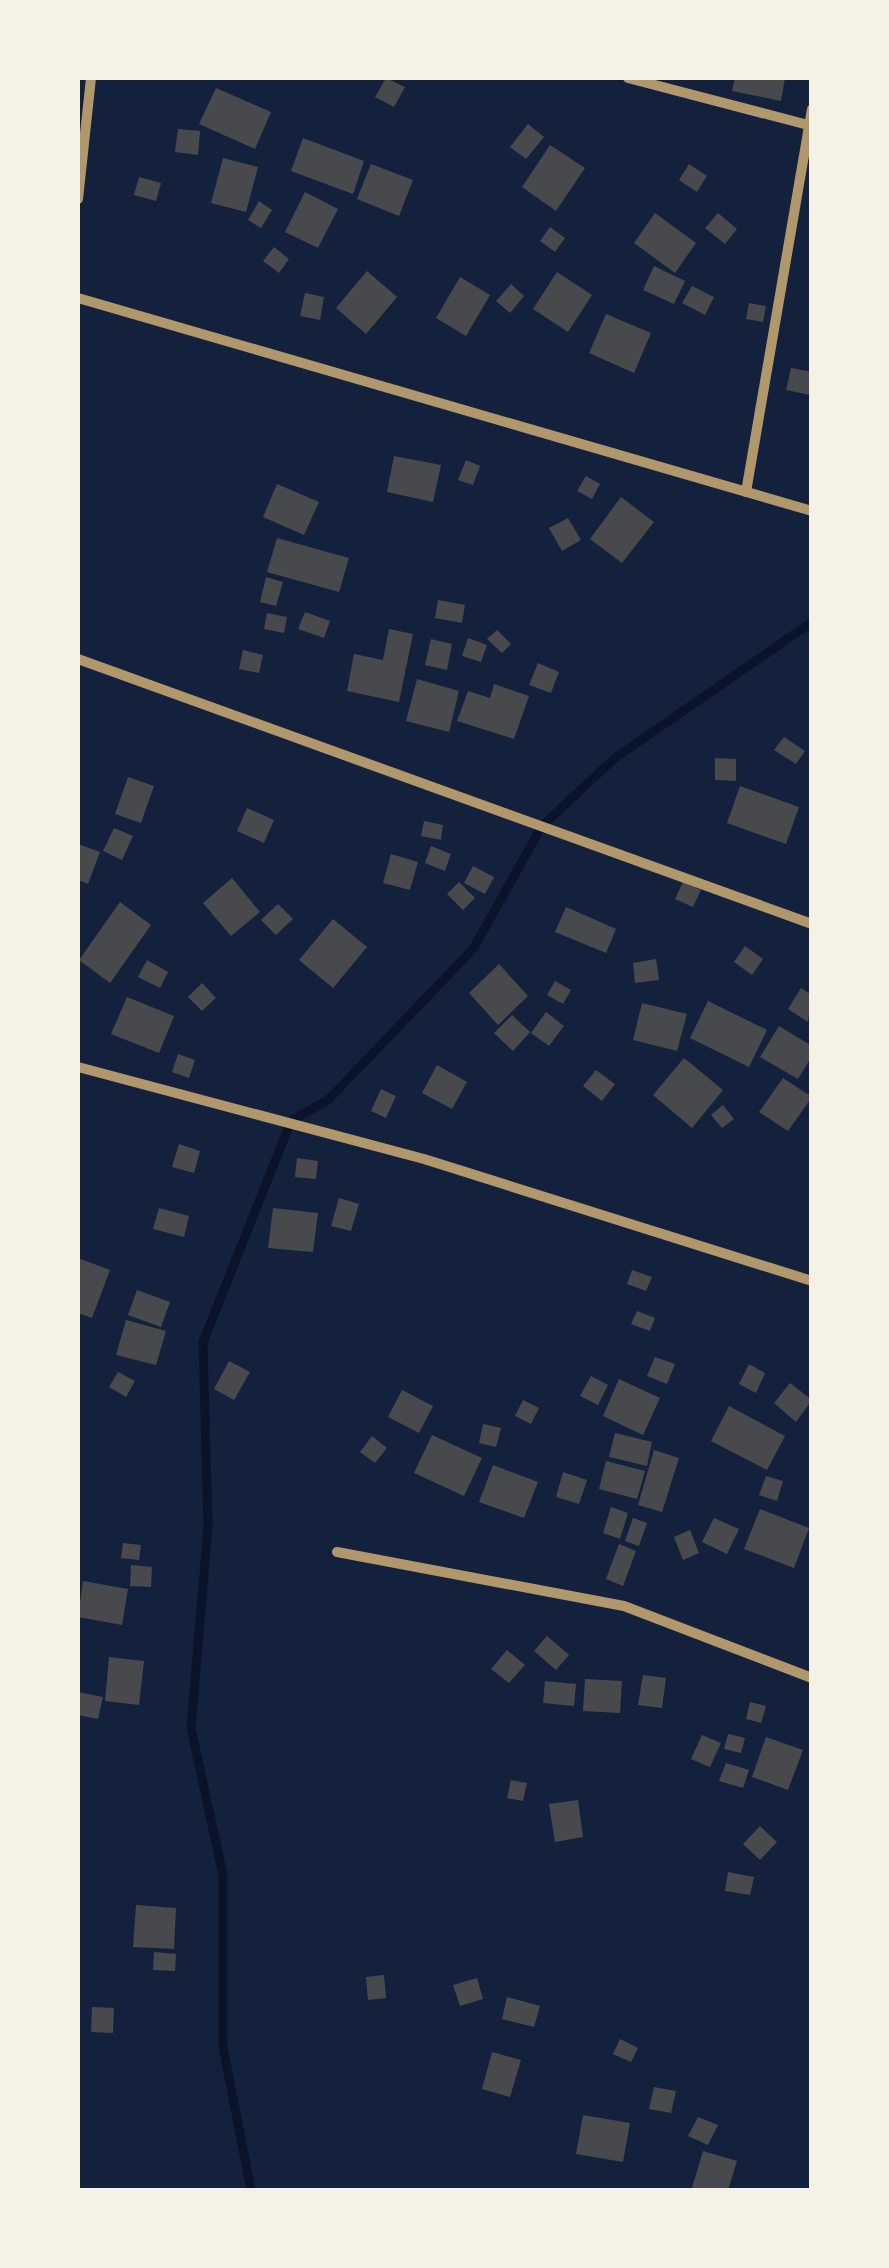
<svg xmlns="http://www.w3.org/2000/svg" width="889" height="2268" viewBox="0 0 889 2268" font-family="Arial,sans-serif">
	<style>
		.lines { fill: none; stroke-linecap: round; stroke-linejoin: round }
		.stream { stroke: #0b132b; stroke-width: 9 }
		.building { fill: #48494c }
		.minor { stroke: #b1986c; stroke-width: 10 }
	</style>
	<rect width="100%" height="100%" fill="#14213d"/>
	<g class="lines">
		<path class="stream" d="M 251,2190 L 223,2047 L 223,1875 L 191,1728 L 208,1526 L 203,1342 L 291,1121 L 328,1100 L 473,949 L 542,826 L 615,758 L 812,622"/>
	</g>
	<g class="building">
		<path d="M 386,78 L 405,87 L 394,107 L 375,97 Z"/>
		<path d="M 735,78 L 785,78 L 781,101 L 732,91 Z"/>
		<path d="M 216,88 L 271,112 L 255,149 L 199,124 Z"/>
		<path d="M 528,124 L 544,137 L 526,159 L 510,147 Z"/>
		<path d="M 178,129 L 200,131 L 198,155 L 175,152 Z"/>
		<path d="M 303,138 L 364,161 L 353,194 L 291,171 Z"/>
		<path d="M 550,145 L 585,168 L 556,211 L 522,187 Z"/>
		<path d="M 223,158 L 258,167 L 246,212 L 211,203 Z"/>
		<path d="M 371,164 L 413,180 L 399,216 L 357,199 Z"/>
		<path d="M 689,164 L 707,176 L 697,192 L 679,180 Z"/>
		<path d="M 139,177 L 161,183 L 156,201 L 134,195 Z"/>
		<path d="M 305,192 L 338,209 L 318,248 L 285,232 Z"/>
		<path d="M 259,201 L 272,210 L 261,228 L 248,220 Z"/>
		<path d="M 655,213 L 696,243 L 675,273 L 634,243 Z"/>
		<path d="M 718,213 L 737,229 L 725,244 L 705,228 Z"/>
		<path d="M 550,227 L 565,238 L 555,252 L 540,241 Z"/>
		<path d="M 274,247 L 289,259 L 279,273 L 263,261 Z"/>
		<path d="M 654,266 L 685,281 L 674,304 L 643,290 Z"/>
		<path d="M 367,271 L 397,297 L 366,334 L 336,308 Z"/>
		<path d="M 557,272 L 592,295 L 568,332 L 533,309 Z"/>
		<path d="M 460,277 L 490,295 L 466,336 L 436,318 Z"/>
		<path d="M 511,284 L 524,296 L 510,313 L 496,301 Z"/>
		<path d="M 692,286 L 714,297 L 705,315 L 682,303 Z"/>
		<path d="M 305,293 L 324,297 L 320,320 L 300,316 Z"/>
		<path d="M 749,303 L 766,306 L 763,322 L 746,319 Z"/>
		<path d="M 606,314 L 651,333 L 634,373 L 589,353 Z"/>
		<path d="M 791,368 L 812,372 L 810,395 L 786,390 Z"/>
		<path d="M 394,456 L 441,465 L 433,502 L 387,492 Z"/>
		<path d="M 466,460 L 480,466 L 473,485 L 458,480 Z"/>
		<path d="M 586,476 L 600,484 L 592,499 L 577,491 Z"/>
		<path d="M 277,484 L 319,502 L 304,535 L 263,517 Z"/>
		<path d="M 621,497 L 654,522 L 622,563 L 590,539 Z"/>
		<path d="M 568,518 L 581,540 L 562,551 L 549,528 Z"/>
		<path d="M 277,538 L 349,558 L 339,592 L 267,572 Z"/>
		<path d="M 266,577 L 283,582 L 276,606 L 260,602 Z"/>
		<path d="M 438,600 L 465,605 L 462,623 L 435,618 Z"/>
		<path d="M 305,612 L 330,621 L 324,638 L 298,629 Z"/>
		<path d="M 267,613 L 287,617 L 284,633 L 264,629 Z"/>
		<path d="M 389,629 L 413,634 L 399,702 L 347,691 L 354,654 L 383,660 Z"/>
		<path d="M 497,630 L 511,644 L 502,653 L 487,639 Z"/>
		<path d="M 468,638 L 487,645 L 481,662 L 462,656 Z"/>
		<path d="M 431,639 L 452,644 L 447,670 L 425,665 Z"/>
		<path d="M 243,650 L 263,655 L 259,673 L 239,669 Z"/>
		<path d="M 538,663 L 559,672 L 551,693 L 529,685 Z"/>
		<path d="M 417,679 L 459,691 L 449,732 L 406,721 Z"/>
		<path d="M 494,684 L 529,696 L 514,739 L 457,721 L 468,691 L 490,698 Z"/>
		<path d="M 784,737 L 805,751 L 796,764 L 774,750 Z"/>
		<path d="M 715,758 L 736,759 L 736,781 L 715,780 Z"/>
		<path d="M 128,777 L 154,786 L 141,823 L 115,814 Z"/>
		<path d="M 740,786 L 799,807 L 786,844 L 727,823 Z"/>
		<path d="M 247,808 L 274,820 L 264,843 L 237,831 Z"/>
		<path d="M 424,821 L 443,825 L 441,840 L 421,836 Z"/>
		<path d="M 114,828 L 133,836 L 122,860 L 103,851 Z"/>
		<path d="M 78,844 L 100,852 L 88,884 L 78,880 Z"/>
		<path d="M 431,846 L 451,854 L 445,871 L 425,863 Z"/>
		<path d="M 391,854 L 418,862 L 410,890 L 383,883 Z"/>
		<path d="M 473,866 L 494,877 L 485,894 L 464,883 Z"/>
		<path d="M 232,878 L 260,912 L 231,936 L 203,903 Z"/>
		<path d="M 459,882 L 475,898 L 463,910 L 447,894 Z"/>
		<path d="M 683,882 L 701,890 L 693,907 L 675,899 Z"/>
		<path d="M 120,902 L 151,925 L 110,983 L 79,960 Z"/>
		<path d="M 278,904 L 293,919 L 276,935 L 261,920 Z"/>
		<path d="M 566,907 L 616,929 L 606,953 L 555,932 Z"/>
		<path d="M 333,919 L 367,947 L 333,988 L 299,960 Z"/>
		<path d="M 745,946 L 763,959 L 752,975 L 734,962 Z"/>
		<path d="M 656,959 L 659,980 L 635,983 L 633,963 Z"/>
		<path d="M 147,960 L 168,972 L 160,988 L 138,977 Z"/>
		<path d="M 499,964 L 528,996 L 498,1025 L 469,993 Z"/>
		<path d="M 555,981 L 571,990 L 563,1004 L 547,995 Z"/>
		<path d="M 202,983 L 216,998 L 202,1011 L 188,997 Z"/>
		<path d="M 801,988 L 812,995 L 808,1022 L 788,1009 Z"/>
		<path d="M 127,997 L 174,1016 L 159,1053 L 111,1034 Z"/>
		<path d="M 708,1001 L 767,1030 L 749,1067 L 690,1038 Z"/>
		<path d="M 642,1003 L 687,1014 L 677,1051 L 633,1040 Z"/>
		<path d="M 546,1012 L 564,1026 L 549,1046 L 531,1033 Z"/>
		<path d="M 512,1015 L 530,1032 L 513,1051 L 494,1033 Z"/>
		<path d="M 779,1026 L 812,1046 L 812,1056 L 798,1079 L 760,1057 Z"/>
		<path d="M 178,1054 L 195,1060 L 189,1078 L 172,1072 Z"/>
		<path d="M 684,1058 L 723,1090 L 692,1128 L 653,1095 Z"/>
		<path d="M 437,1065 L 467,1082 L 452,1109 L 422,1093 Z"/>
		<path d="M 596,1070 L 615,1084 L 602,1101 L 583,1086 Z"/>
		<path d="M 783,1078 L 812,1097 L 788,1131 L 759,1112 Z"/>
		<path d="M 381,1089 L 396,1096 L 386,1118 L 371,1111 Z"/>
		<path d="M 723,1105 L 734,1119 L 722,1128 L 711,1115 Z"/>
		<path d="M 179,1144 L 200,1151 L 194,1173 L 172,1167 Z"/>
		<path d="M 297,1158 L 318,1161 L 316,1179 L 295,1177 Z"/>
		<path d="M 339,1198 L 359,1204 L 351,1231 L 331,1226 Z"/>
		<path d="M 159,1208 L 189,1216 L 184,1237 L 153,1229 Z"/>
		<path d="M 273,1208 L 318,1213 L 313,1252 L 268,1248 Z"/>
		<path d="M 78,1258 L 110,1270 L 92,1318 L 78,1313 Z"/>
		<path d="M 632,1270 L 652,1277 L 646,1291 L 627,1284 Z"/>
		<path d="M 137,1290 L 170,1302 L 161,1327 L 128,1315 Z"/>
		<path d="M 637,1311 L 655,1318 L 650,1331 L 631,1324 Z"/>
		<path d="M 126,1320 L 166,1331 L 156,1365 L 116,1355 Z"/>
		<path d="M 655,1357 L 675,1364 L 667,1384 L 647,1376 Z"/>
		<path d="M 229,1361 L 250,1372 L 234,1400 L 214,1389 Z"/>
		<path d="M 749,1364 L 765,1373 L 756,1393 L 739,1384 Z"/>
		<path d="M 118,1372 L 135,1381 L 126,1397 L 109,1387 Z"/>
		<path d="M 591,1376 L 608,1385 L 598,1405 L 580,1396 Z"/>
		<path d="M 619,1379 L 660,1398 L 643,1435 L 603,1416 Z"/>
		<path d="M 790,1383 L 812,1400 L 796,1422 L 774,1403 Z"/>
		<path d="M 402,1390 L 433,1406 L 419,1433 L 388,1417 Z"/>
		<path d="M 523,1400 L 539,1408 L 531,1424 L 515,1416 Z"/>
		<path d="M 729,1406 L 785,1436 L 767,1470 L 711,1441 Z"/>
		<path d="M 483,1424 L 501,1428 L 496,1447 L 479,1443 Z"/>
		<path d="M 615,1433 L 652,1442 L 647,1466 L 609,1457 Z"/>
		<path d="M 432,1435 L 482,1458 L 464,1496 L 414,1473 Z"/>
		<path d="M 372,1436 L 387,1448 L 375,1463 L 360,1452 Z"/>
		<path d="M 654,1450 L 679,1458 L 662,1512 L 638,1505 Z"/>
		<path d="M 606,1461 L 645,1471 L 637,1499 L 599,1489 Z"/>
		<path d="M 493,1465 L 538,1482 L 524,1518 L 479,1502 Z"/>
		<path d="M 563,1472 L 587,1480 L 579,1504 L 556,1497 Z"/>
		<path d="M 766,1476 L 783,1481 L 777,1501 L 759,1495 Z"/>
		<path d="M 611,1507 L 628,1513 L 620,1539 L 603,1533 Z"/>
		<path d="M 760,1509 L 809,1528 L 794,1568 L 744,1549 Z"/>
		<path d="M 633,1518 L 647,1523 L 639,1546 L 625,1541 Z"/>
		<path d="M 714,1518 L 739,1529 L 727,1554 L 702,1542 Z"/>
		<path d="M 690,1530 L 699,1553 L 683,1560 L 674,1537 Z"/>
		<path d="M 123,1543 L 141,1545 L 139,1560 L 121,1558 Z"/>
		<path d="M 619,1544 L 636,1551 L 623,1586 L 606,1579 Z"/>
		<path d="M 131,1565 L 152,1567 L 151,1587 L 130,1586 Z"/>
		<path d="M 83,1581 L 128,1589 L 122,1625 L 78,1617 Z"/>
		<path d="M 547,1636 L 569,1655 L 556,1670 L 534,1651 Z"/>
		<path d="M 507,1650 L 525,1665 L 509,1683 L 491,1669 Z"/>
		<path d="M 109,1657 L 144,1661 L 139,1705 L 105,1701 Z"/>
		<path d="M 643,1675 L 666,1678 L 662,1708 L 638,1705 Z"/>
		<path d="M 585,1679 L 622,1681 L 620,1713 L 583,1711 Z"/>
		<path d="M 545,1681 L 576,1684 L 574,1706 L 543,1703 Z"/>
		<path d="M 78,1692 L 103,1697 L 98,1719 L 78,1715 Z"/>
		<path d="M 750,1702 L 766,1706 L 761,1723 L 746,1719 Z"/>
		<path d="M 728,1734 L 745,1738 L 741,1753 L 724,1749 Z"/>
		<path d="M 702,1735 L 721,1743 L 710,1767 L 691,1759 Z"/>
		<path d="M 766,1737 L 803,1750 L 788,1790 L 752,1777 Z"/>
		<path d="M 726,1763 L 749,1770 L 743,1788 L 719,1781 Z"/>
		<path d="M 511,1780 L 527,1783 L 523,1801 L 507,1798 Z"/>
		<path d="M 578,1800 L 583,1837 L 555,1842 L 549,1804 Z"/>
		<path d="M 760,1826 L 777,1842 L 760,1860 L 743,1844 Z"/>
		<path d="M 728,1872 L 754,1877 L 750,1895 L 725,1891 Z"/>
		<path d="M 136,1905 L 176,1908 L 174,1949 L 133,1947 Z"/>
		<path d="M 154,1952 L 176,1954 L 175,1971 L 153,1970 Z"/>
		<path d="M 384,1975 L 386,1998 L 368,2000 L 366,1977 Z"/>
		<path d="M 477,1978 L 483,1999 L 460,2006 L 453,1985 Z"/>
		<path d="M 507,1997 L 540,2006 L 534,2027 L 502,2019 Z"/>
		<path d="M 92,2007 L 114,2008 L 113,2033 L 91,2032 Z"/>
		<path d="M 620,2039 L 638,2048 L 631,2062 L 613,2054 Z"/>
		<path d="M 492,2052 L 521,2060 L 510,2097 L 482,2089 Z"/>
		<path d="M 654,2087 L 676,2091 L 671,2113 L 649,2109 Z"/>
		<path d="M 583,2115 L 630,2123 L 623,2162 L 576,2154 Z"/>
		<path d="M 698,2117 L 718,2125 L 708,2145 L 688,2136 Z"/>
		<path d="M 703,2151 L 737,2161 L 728,2190 L 692,2188 Z"/>
	</g>
	<g class="lines">
		<g class="minor">
			<path d="M 628,78 L 812,126"/>
			<path d="M 78,199 L 91,78"/>
			<path d="M 78,298 L 812,511"/>
			<path d="M 746,492 L 812,109"/>
			<path d="M 78,659 L 812,924"/>
			<path d="M 78,1067 L 424,1159 L 812,1281"/>
			<path d="M 337,1552 L 624,1606 L 812,1678"/>
		</g>
	</g>
	<rect width="889" height="2268" fill="none" stroke="#f6f1e7" stroke-width="160"/>
</svg>
